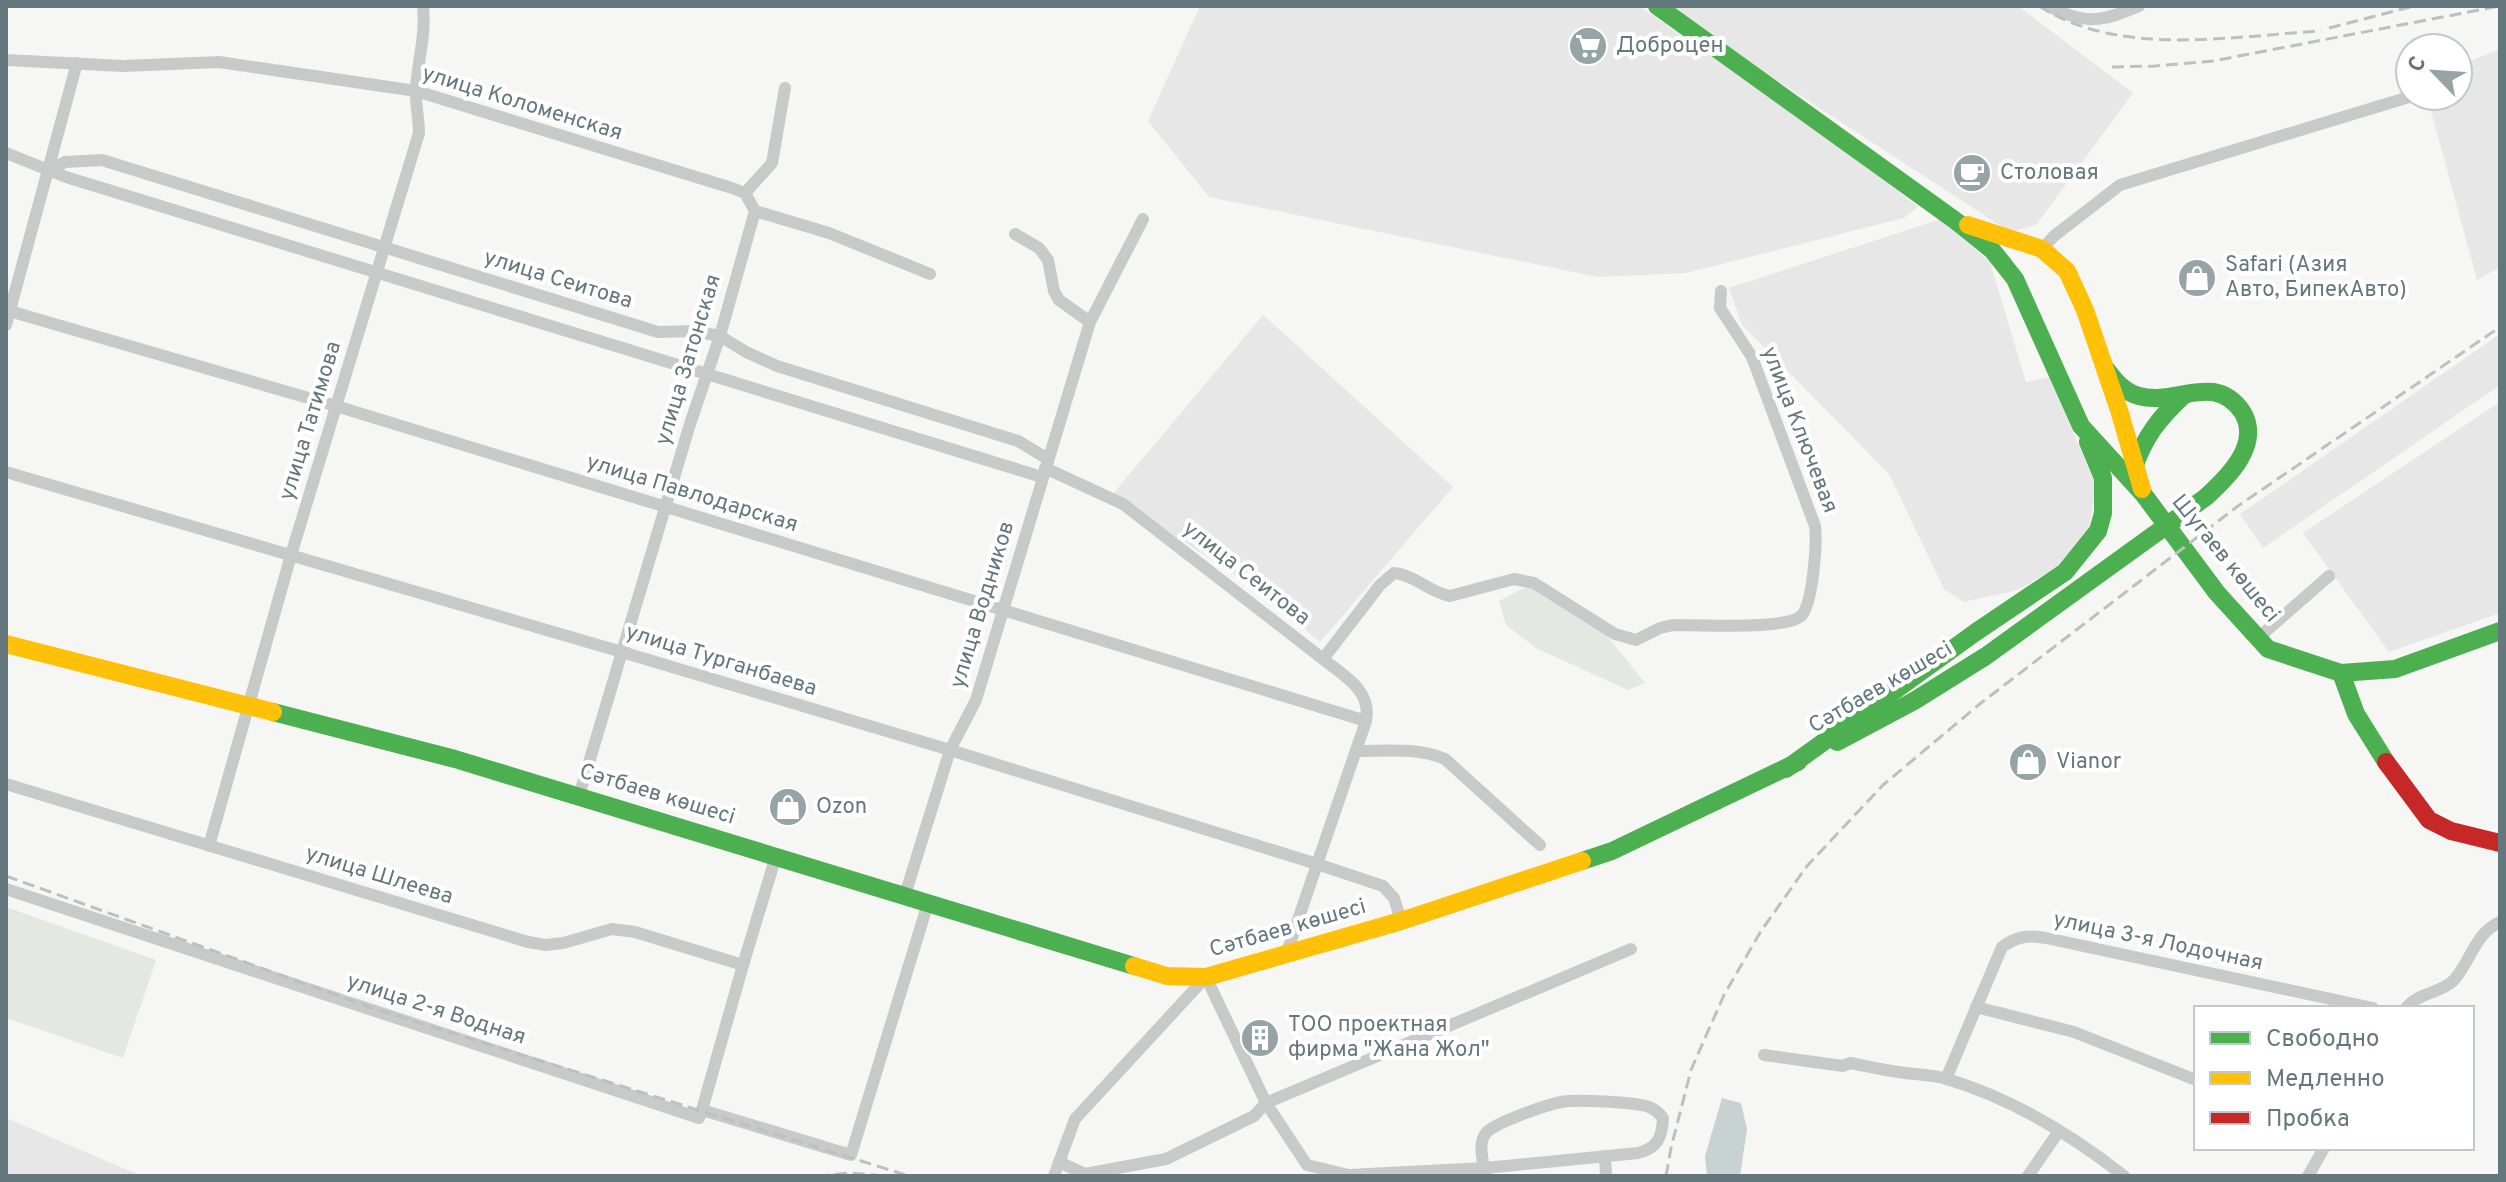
<svg xmlns="http://www.w3.org/2000/svg" width="2506" height="1182" viewBox="0 0 2506 1182" font-family="Overpass,sans-serif">
	<style>
		.built { fill: #e6e7e6 }
		.green { fill: #e5e7e2 }
		.water { fill: #c8d2d3 }
		.lines { fill: none; stroke-linecap: round; stroke-linejoin: round }
		.street { stroke: #c8caca; stroke-width: 12 }
		.fast { stroke: #4caf50; stroke-width: 18 }
		.slow { stroke: #ffc107; stroke-width: 18 }
		.jam { stroke: #c62828; stroke-width: 18 }
		.rail { stroke: #bdc0c0; stroke-width: 3; stroke-dasharray: 12 6; stroke-linecap: butt }
		.labels { text-anchor: middle; dominant-baseline: central; stroke-width: 8; stroke-linejoin: round; paint-order: stroke }
		.poi-label { font-size: 22px; fill: #63777d; stroke: #fff; text-anchor: start }
		.street-label { font-size: 22px; fill: #63777d; stroke: #fff }
	</style>
	<rect width="100%" height="100%" fill="#f6f6f5"/>
	<g class="built">
		<path d="M 1200,6 L 1639,6 L 1829,139 L 1918,207 L 1904,218 L 1686,273 L 1598,277 L 1209,197 L 1148,121 Z"/>
		<path d="M 1663,6 L 2018,6 L 2133,93 L 2036,225 L 2010,232 Z"/>
		<path d="M 2500,49 L 2500,267 L 2477,280 L 2427,96 L 2458,96 L 2458,66 Z"/>
		<path d="M 1941,219 L 1990,262 L 2026,382 L 2049,377 L 2096,485 L 2089,528 L 2058,566 L 2018,590 L 1964,602 L 1944,589 L 1889,474 L 1742,325 L 1729,288 Z"/>
		<path d="M 1263,315 L 1453,487 L 1320,642 L 1258,590 L 1112,495 Z"/>
		<path d="M 2500,334 L 2500,385 L 2263,548 L 2240,514 Z"/>
		<path d="M 2500,402 L 2500,613 L 2389,652 L 2303,533 Z"/>
		<path d="M 6,1118 L 142,1176 L 6,1176 Z"/>
	</g>
	<g class="green">
		<path d="M 1530,585 L 1601,628 L 1645,683 L 1628,690 L 1536,648 L 1506,625 L 1499,601 Z"/>
		<path d="M 6,907 L 156,960 L 123,1058 L 6,1018 Z"/>
	</g>
	<path class="water" d="M 1722,1098 L 1741,1103 L 1747,1129 L 1740,1176 L 1707,1176 L 1705,1156 Z"/>
	<g class="lines">
		<g class="street">
			<path d="M 2048,6 C 2086,25 2101,22 2139,6"/>
			<path d="M 6,60 L 123,66 L 219,62 L 416,91 L 732,188 L 745,193 L 755,211 L 829,233 L 930,274"/>
			<path d="M 6,153 L 66,177 L 1042,477"/>
			<path d="M 50,170 L 65,162 L 102,160 L 658,332 L 694,331 L 720,336 L 746,352 L 777,366 L 1018,441 L 1048,459"/>
			<path d="M 745,193 L 772,163 L 785,88"/>
			<path d="M 1015,234 L 1039,248 L 1048,260 L 1054,291 L 1059,300 L 1090,322"/>
			<path d="M 2042,249 L 2054,236 L 2120,185 L 2409,97"/>
			<path d="M 6,310 L 336,406 L 1366,721"/>
			<path d="M 6,325 L 77,63"/>
			<path d="M 1045,468 L 1123,504 L 1323,659 C 1344,676 1372,690 1366,721 L 1286,955"/>
			<path d="M 6,472 L 622,652 L 950,750 L 1317,864 L 1383,886 L 1394,898 L 1401,921"/>
			<path d="M 2257,639 L 2329,576"/>
			<path d="M 1323,659 L 1380,585 L 1394,573 C 1415,575 1429,592 1450,596 L 1514,579 L 1534,583 L 1615,634 L 1636,640 L 1660,628 L 1673,625 C 1697,625 1786,630 1801,616 C 1813,605 1817,542 1815,526 L 1752,357 L 1720,308 L 1721,291"/>
			<path d="M 1356,751 C 1385,751 1418,747 1445,759 L 1540,845"/>
			<path d="M 6,784 L 528,942 L 546,945 L 563,943 L 612,929 L 635,932 L 743,965"/>
			<path d="M 579,796 L 690,424 L 720,336 L 755,211"/>
			<path d="M 209,846 L 291,555 L 419,133 C 419,118 415,103 416,88 C 418,60 426,35 423,6"/>
			<path d="M 6,889 L 699,1118 L 702,1110 L 851,1155 L 928,903"/>
			<path d="M 905,895 L 950,750 L 976,700 L 1090,322 L 1143,219"/>
			<path d="M 1976,1007 L 2074,1032 L 2196,1080"/>
			<path d="M 2406,1008 C 2419,992 2440,994 2454,980 C 2471,961 2475,933 2500,922"/>
			<path d="M 1764,1055 L 1843,1066 L 1850,1063 C 1866,1066 1882,1070 1898,1072 C 1914,1075 1931,1074 1947,1079 C 2010,1098 2072,1135 2124,1176"/>
			<path d="M 1946,1079 L 2002,947 C 2017,936 2028,935 2046,938 L 2373,1008"/>
			<path d="M 702,1110 L 743,965 L 776,856"/>
			<path d="M 1605,1156 L 1606,1176"/>
			<path d="M 1059,1162 L 1085,1174 L 1166,1159 L 1254,1116 L 1266,1103 L 1631,949"/>
			<path d="M 1054,1176 L 1075,1119 L 1206,977 L 1266,1103 L 1307,1165 L 1349,1175 L 1485,1168 L 1638,1153 C 1658,1148 1662,1137 1663,1118 C 1659,1113 1655,1109 1649,1107 C 1633,1102 1577,1099 1561,1102 C 1546,1105 1494,1123 1486,1133 C 1477,1144 1484,1163 1485,1176"/>
			<path d="M 2028,1176 L 2059,1131"/>
			<path d="M 2308,1176 L 2324,1148"/>
		</g>
		<g class="fast">
			<path d="M 1657,6 L 1956,221 L 1992,250 L 2015,279 L 2081,426 L 2144,495 L 2217,593 L 2268,649 L 2341,673 L 2356,714 L 2386,762"/>
			<path d="M 2134,468 C 2144,437 2160,417 2184,395"/>
			<path d="M 2341,673 L 2395,669 L 2500,631"/>
			<path d="M 273,712 L 455,759 L 1134,966"/>
			<path d="M 1837,742 L 1914,701 L 1986,656 L 2206,497 C 2228,477 2261,445 2243,413 C 2236,402 2226,394 2213,392 C 2189,389 2164,403 2139,396 C 2124,392 2115,381 2106,369"/>
			<path d="M 1786,769 L 1976,632 L 2065,572 L 2098,531 L 2103,513 L 2103,478 L 2088,442"/>
			<path d="M 1582,861 L 1612,851 L 1798,762"/>
		</g>
		<g class="slow">
			<path d="M 1968,225 L 2042,249 L 2067,271 L 2085,310 L 2119,410 L 2142,489"/>
			<path d="M 6,644 L 273,712"/>
			<path d="M 1134,966 L 1167,976 L 1206,977 L 1401,921 L 1582,861"/>
		</g>
		<path class="jam" d="M 2386,762 L 2429,820 L 2451,831 L 2500,843"/>
		<g class="rail">
			<path d="M 2039,6 C 2120,58 2231,36 2321,31"/>
			<path d="M 2329,28 L 2414,6"/>
			<path d="M 2112,67 L 2155,66 L 2213,61 L 2500,6"/>
			<path d="M 6,876 L 372,1008 L 909,1176"/>
			<path d="M 817,1176 L 850,1173 L 885,1176"/>
			<path d="M 1666,1176 L 1671,1148 L 1691,1070 L 1724,995 L 1761,931 L 1807,866 L 1883,785 L 1981,703 L 2238,506 L 2500,327"/>
		</g>
	</g>
	<defs>
		<g id="supermarket-disc" transform="scale(2)"><circle r="9.5" fill="#96a3a7" stroke="#fff"/><path d="M-6-5.5h2.5l.6 2H6L4.5 2H-2.5L-4.4-4H-6ZM-1.5 3.2a1.3 1.3 0 1 0 .1 0ZM3 3.2a1.3 1.3 0 1 0 .1 0Z" fill="#fff"/></g>
		<g id="cafe-disc" transform="scale(2)"><circle r="9.5" fill="#96a3a7" stroke="#fff"/><path d="M-5.5-4.5H6V0H3Q3 3.5 0 3.5H-2.5Q-5.5 3.5-5.5 0ZM3-3.2v2h1.7v-2ZM-6 4.5H4V6H-6Z" fill="#fff"/></g>
		<g id="shop-disc" transform="scale(2)"><circle r="9.5" fill="#96a3a7" stroke="#fff"/><path d="M-5-2.5h2.3a2.7 3.5 0 0 1 5.4 0H5L5.5 6h-11ZM-1.5-2.5h3a1.5 2.3 0 0 0-3 0Z" fill="#fff"/></g>
		<g id="building-disc" transform="scale(2)"><circle r="9.5" fill="#96a3a7" stroke="#fff"/><path d="M-4-6H4V6H1V3H-1V6H-4ZM-2.5-4.3h1.7v1.8h-1.7ZM.8-4.3h1.7v1.8H.8ZM-2.5-1h1.7V.8h-1.7ZM.8-1h1.7V.8H.8Z" fill="#fff"/></g>
	</defs>
	<g fill-rule="evenodd">
		<use href="#supermarket-disc" x="1588" y="46"/>
		<use href="#cafe-disc" x="1972" y="173"/>
		<use href="#shop-disc" x="2197" y="278"/>
		<use href="#shop-disc" x="2028" y="762"/>
		<use href="#shop-disc" x="788" y="807"/>
		<use href="#building-disc" x="1260" y="1038"/>
	</g>
	<g class="labels">
		<g class="poi-label">
			<text x="1616" y="46">Доброцен</text>
			<text x="2000" y="173">Столовая</text>
			<text x="2225" y="265">Safari (Азия<tspan x="2225" dy="25">Авто, БипекАвто)</tspan></text>
			<text x="2056" y="762">Vianor</text>
			<text x="816" y="807">Ozon</text>
			<text x="1288" y="1025">ТОО проектная<tspan x="1288" dy="25">фирма "Жана Жол"</tspan></text>
		</g>
		<g class="street-label">
			<text transform="translate(522 104) rotate(17)">улица Коломенская</text>
			<text transform="translate(558 280) rotate(17)">улица Сеитова</text>
			<text transform="translate(689 360) rotate(-73)">улица Затонская</text>
			<text transform="translate(311 421) rotate(-73)">улица Татимова</text>
			<text transform="translate(1799 430) rotate(69)">улица Ключевая</text>
			<text transform="translate(692 494) rotate(17)">улица Павлодарская</text>
			<text transform="translate(2225 559) rotate(51)">Шугаев көшесі</text>
			<text transform="translate(1246 574) rotate(38)">улица Сеитова</text>
			<text transform="translate(983 605) rotate(-73)">улица Водников</text>
			<text transform="translate(721 661) rotate(17)">улица Турганбаева</text>
			<text transform="translate(1881 688) rotate(-30)">Сәтбаев көшесі</text>
			<text transform="translate(657 795) rotate(17)">Сәтбаев көшесі</text>
			<text transform="translate(379 876) rotate(17)">улица Шлеева</text>
			<text transform="translate(1288 929) rotate(-16)">Сәтбаев көшесі</text>
			<text transform="translate(2158 942) rotate(12)">улица 3-я Лодочная</text>
			<text transform="translate(436 1010) rotate(18)">улица 2-я Водная</text>
		</g>
	</g>
	<rect width="2506" height="1182" fill="none" stroke="#63777d" stroke-width="16"/>
	<rect x="2194" y="1006" width="280" height="144" fill="#ffffff" stroke="#c1c9cb" stroke-width="2"/>
	<rect x="2210" y="1032" width="40" height="12" fill="#4caf50" stroke="#c1c9cb" stroke-width="2"/>
	<text x="2266" y="1046" font-size="24" fill="#63777d">Свободно</text>
	<rect x="2210" y="1072" width="40" height="12" fill="#ffc107" stroke="#c1c9cb" stroke-width="2"/>
	<text x="2266" y="1086" font-size="24" fill="#63777d">Медленно</text>
	<rect x="2210" y="1112" width="40" height="12" fill="#c62828" stroke="#c1c9cb" stroke-width="2"/>
	<text x="2266" y="1126" font-size="24" fill="#63777d">Пробка</text>
	<g transform="translate(2434 72) rotate(295)"><circle r="38" fill="#ffffff" stroke="#c1c9cb" stroke-width="2"/>
	<path d="M0-6L14 30L0 20L-14 30Z" fill="#96a3a7"/>
	<text y="-12" font-size="22" font-weight="bold" text-anchor="middle" fill="#63777d">С</text>
	</g>
</svg>
